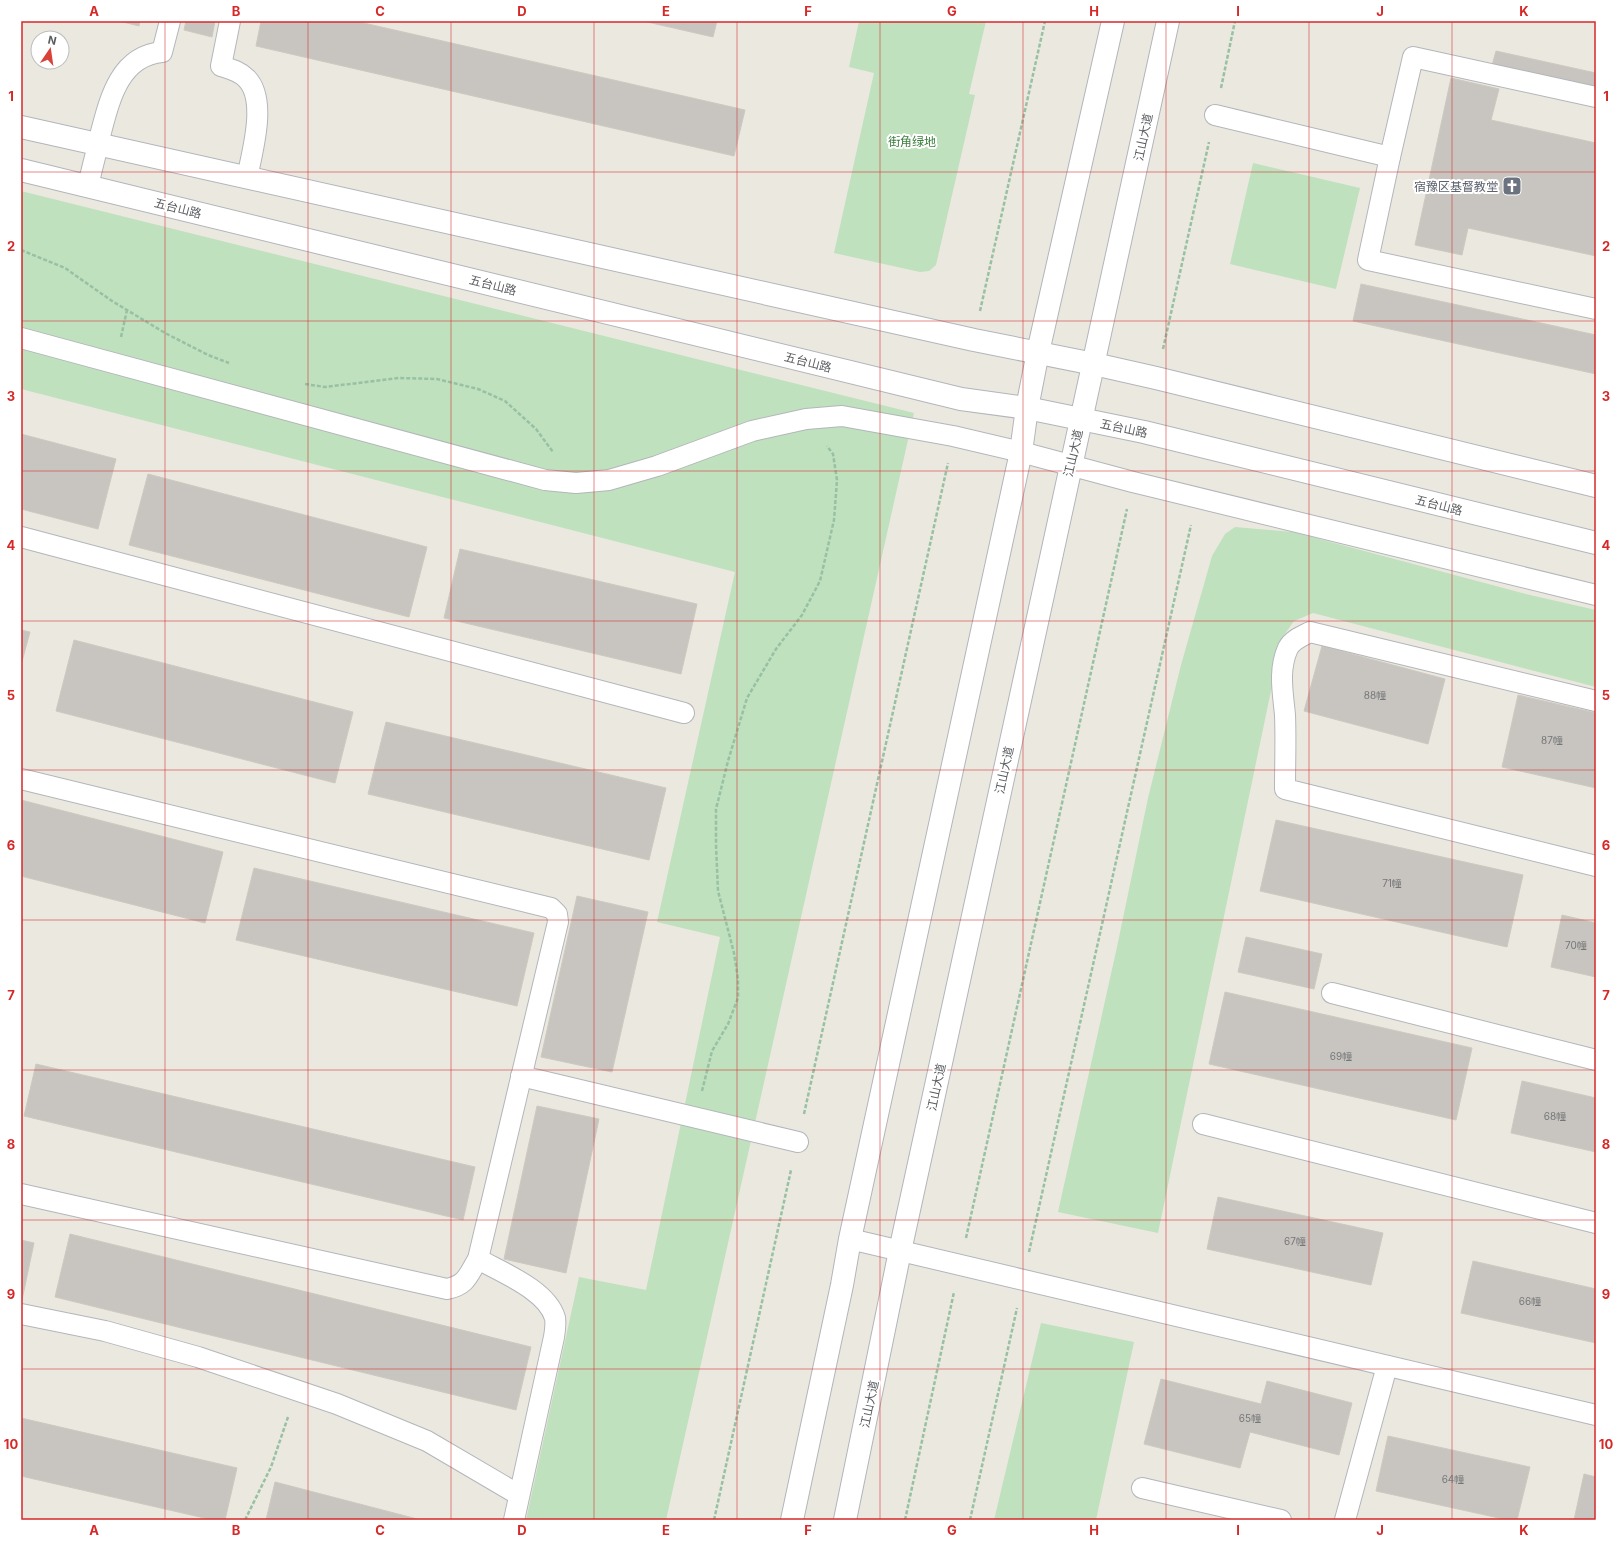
<svg xmlns="http://www.w3.org/2000/svg" width="1617" height="1541" viewBox="0 0 1617 1541" font-family="Inter,'Noto Sans SC',sans-serif">
	<style>
		.green { fill: #bfe1be }
		.building { fill: #c8c5c0; stroke: #cec9bf }
		.lines { fill: none; stroke-linecap: round; stroke-linejoin: round }
		.lane-casing { stroke: #b3b6ba; stroke-width: 22 }
		.secondary-casing { stroke: #b2b5ba; stroke-width: 24 }
		.path { stroke: #98c1a3; stroke-width: 2.5; stroke-dasharray: 4 2; stroke-linecap: butt }
		.lane { stroke: #fff; stroke-width: 20 }
		.secondary { stroke: #fff; stroke-width: 22 }
		.grid { fill: none; stroke: #d62828; stroke-width: 1; stroke-opacity: 0.55 }
		.labels { text-anchor: middle; dominant-baseline: central; stroke-width: 4; stroke-linejoin: round; paint-order: stroke }
		.number-label { font-size: 10px; fill: #757678 }
		.street-label { font-size: 12px; fill: #595c60; stroke: #fff }
		.park-label { font-size: 12px; fill: #3a7d3c; stroke: #fff }
		.worship-label { font-size: 12px; fill: #5b616d; stroke: #fff; text-anchor: end }
		.neatline { fill: none; stroke: #d62828; stroke-width: 1.5 }
		.grid-label { font-size: 13px; text-anchor: middle; font-weight: bold; fill: #d62828 }
	</style>
	<rect width="100%" height="100%" fill="#ebe8e0"/>
	<g class="green">
		<path d="M 859,21 L 986,21 L 969,94 L 975,95 L 936,265 L 929,271 L 920,272 L 834,253 L 874,73 L 849,67 Z"/>
		<path d="M 1253,163 L 1360,188 L 1336,289 L 1230,264 Z"/>
		<path d="M 21,191 L 914,413 L 666,1520 L 526,1520 L 579,1277 L 646,1290 L 720,937 L 657,922 L 735,572 L 21,389 Z"/>
		<path d="M 1235,527 L 1293,532 L 1530,595 L 1596,610 L 1596,687 L 1313,613 L 1294,621 L 1282,638 L 1158,1233 L 1058,1212 L 1117,947 L 1148,798 L 1181,665 L 1212,556 L 1225,534 Z"/>
		<path d="M 1041,1323 L 1134,1342 L 1096,1520 L 994,1520 Z"/>
	</g>
	<g class="building">
		<path d="M 119,21 L 140,21 L 139,26 Z"/>
		<path d="M 186,21 L 215,21 L 212,37 L 184,30 Z"/>
		<path d="M 261,21 L 355,21 L 745,110 L 734,156 L 256,46 Z"/>
		<path d="M 643,21 L 717,21 L 713,37 Z"/>
		<path d="M 1496,51 L 1596,73 L 1596,92 L 1491,69 Z"/>
		<path d="M 1451,78 L 1499,89 L 1491,120 L 1596,143 L 1596,256 L 1468,228 L 1462,255 L 1415,245 Z"/>
		<path d="M 1361,284 L 1596,335 L 1596,374 L 1353,321 Z"/>
		<path d="M 21,434 L 116,459 L 98,529 L 21,509 Z"/>
		<path d="M 148,474 L 427,547 L 409,617 L 129,545 Z"/>
		<path d="M 460,549 L 697,604 L 681,674 L 444,618 Z"/>
		<path d="M 21,630 L 30,632 L 21,665 Z"/>
		<path d="M 74,640 L 353,712 L 335,783 L 56,711 Z"/>
		<path d="M 1322,646 L 1445,679 L 1428,744 L 1304,711 Z"/>
		<path d="M 1518,695 L 1596,713 L 1596,788 L 1502,767 Z"/>
		<path d="M 386,722 L 666,788 L 649,860 L 368,794 Z"/>
		<path d="M 21,800 L 223,852 L 205,923 L 21,876 Z"/>
		<path d="M 1276,820 L 1523,875 L 1507,947 L 1260,891 Z"/>
		<path d="M 254,868 L 534,933 L 517,1006 L 236,940 Z"/>
		<path d="M 577,896 L 648,912 L 612,1072 L 541,1057 Z"/>
		<path d="M 1562,915 L 1596,923 L 1596,977 L 1551,967 Z"/>
		<path d="M 1246,937 L 1322,954 L 1314,989 L 1238,972 Z"/>
		<path d="M 1225,992 L 1472,1048 L 1456,1120 L 1209,1064 Z"/>
		<path d="M 36,1064 L 475,1167 L 463,1220 L 24,1116 Z"/>
		<path d="M 1522,1081 L 1596,1098 L 1596,1152 L 1511,1133 Z"/>
		<path d="M 537,1106 L 599,1119 L 566,1273 L 504,1259 Z"/>
		<path d="M 1218,1197 L 1383,1233 L 1371,1285 L 1207,1249 Z"/>
		<path d="M 70,1234 L 531,1347 L 516,1410 L 55,1297 Z"/>
		<path d="M 21,1240 L 34,1243 L 22,1300 L 21,1300 Z"/>
		<path d="M 1473,1261 L 1596,1289 L 1596,1343 L 1461,1313 Z"/>
		<path d="M 1161,1379 L 1261,1404 L 1267,1381 L 1352,1403 L 1339,1455 L 1250,1432 L 1240,1468 L 1144,1444 Z"/>
		<path d="M 21,1418 L 237,1468 L 225,1520 L 213,1520 L 21,1476 Z"/>
		<path d="M 1388,1436 L 1530,1467 L 1517,1520 L 1508,1520 L 1376,1491 Z"/>
		<path d="M 1584,1474 L 1596,1477 L 1596,1520 L 1574,1520 Z"/>
		<path d="M 275,1482 L 421,1520 L 266,1520 Z"/>
	</g>
	<g class="lines">
		<g class="lane-casing">
			<g id="lane">
				<path d="M 230,21 L 221,66 C 230,69 239,71 246,78 C 268,99 252,152 247,178"/>
				<path d="M 1596,97 L 1413,57 L 1390,157 L 1368,260 L 1596,309"/>
				<path d="M 1215,115 L 1390,157"/>
				<path d="M 88,186 C 92,168 97,150 101,132 C 110,98 120,56 162,52 L 170,21"/>
				<path d="M 21,338 L 545,480 L 576,483 L 609,480 L 657,466 L 752,431 L 806,419 L 842,416 L 953,436 L 1021,452 L 1133,482 L 1596,595"/>
				<path d="M 21,537 L 684,713"/>
				<path d="M 1596,701 L 1310,632 C 1302,636 1292,640 1288,648 C 1278,670 1283,693 1285,715 C 1286,739 1285,764 1285,789 L 1596,866"/>
				<path d="M 21,779 L 551,908 L 557,914 L 558,922 L 478,1259 C 468,1275 467,1285 447,1289 L 21,1194"/>
				<path d="M 1332,993 L 1596,1060"/>
				<path d="M 521,1076 L 798,1142"/>
				<path d="M 1203,1124 L 1596,1223"/>
				<path d="M 850,1239 L 1596,1415"/>
				<path d="M 478,1259 C 501,1272 547,1290 555,1318 C 556,1324 555,1331 554,1337 L 514,1520"/>
				<path d="M 21,1314 L 105,1331 L 198,1357 L 337,1404 L 427,1441 L 519,1495"/>
				<path d="M 1142,1488 L 1281,1520"/>
				<path d="M 1345,1520 L 1387,1366"/>
			</g>
		</g>
		<g class="secondary-casing">
			<g id="secondary">
				<path d="M 21,127 L 974,340 L 1094,364 L 1156,378 L 1596,486"/>
				<path d="M 21,170 L 961,399 L 1027,408 L 1144,432 L 1596,543"/>
				<path d="M 792,1520 L 842,1285 L 850,1239 L 1021,452 L 1027,408 L 1038,352 L 1113,21"/>
				<path d="M 845,1520 L 900,1251 L 1168,21"/>
			</g>
		</g>
		<g class="path">
			<path d="M 1221,88 L 1235,21"/>
			<path d="M 21,250 L 65,268 L 112,301 L 165,333 L 208,355 L 229,363"/>
			<path d="M 980,311 L 1045,21"/>
			<path d="M 121,337 L 127,310"/>
			<path d="M 1163,349 L 1209,142"/>
			<path d="M 305,384 L 325,387 L 399,378 L 437,379 L 478,389 L 505,401 L 536,429 L 553,452"/>
			<path d="M 702,1091 L 712,1051 L 728,1024 L 738,998 L 738,979 L 734,953 L 718,891 L 716,845 L 716,809 L 728,761 L 747,698 L 776,649 L 802,615 L 820,581 L 834,520 L 837,480 L 833,454 L 827,446"/>
			<path d="M 804,1114 L 948,463"/>
			<path d="M 966,1238 L 1127,509"/>
			<path d="M 1029,1252 L 1191,525"/>
			<path d="M 245,1520 L 271,1467 L 288,1417"/>
			<path d="M 714,1520 L 791,1170"/>
			<path d="M 905,1520 L 954,1292"/>
			<path d="M 970,1520 L 1017,1308"/>
		</g>
		<use href="#lane" class="lane"/>
		<use href="#secondary" class="secondary"/>
	</g>
	<path class="grid" d="M 165,21 L 165,1520M 308,21 L 308,1520M 451,21 L 451,1520M 594,21 L 594,1520M 737,21 L 737,1520M 880,21 L 880,1520M 1023,21 L 1023,1520M 1166,21 L 1166,1520M 1309,21 L 1309,1520M 1452,21 L 1452,1520M 21,172 L 1596,172M 21,321 L 1596,321M 21,471 L 1596,471M 21,621 L 1596,621M 21,770 L 1596,770M 21,920 L 1596,920M 21,1070 L 1596,1070M 21,1220 L 1596,1220M 21,1369 L 1596,1369"/>
	<defs>
		<g id="church-square" transform="scale(1)"><rect x="-9" y="-9" width="18" height="18" rx="4" fill="#6b7280" stroke="#fff"/><path d="M-1.2-6h2.4v3.5h3.3v2.4h-3.3V6h-2.4V-.1h-3.3v-2.4h3.3Z" fill="#fff"/></g>
	</defs>
	<g fill-rule="evenodd">
		<use href="#church-square" x="1512" y="186"/>
	</g>
	<g class="labels">
		<g class="number-label">
			<text x="1375" y="695">88幢</text>
			<text x="1552" y="740">87幢</text>
			<text x="1392" y="883">71幢</text>
			<text x="1576" y="945">70幢</text>
			<text x="1341" y="1056">69幢</text>
			<text x="1555" y="1116">68幢</text>
			<text x="1295" y="1241">67幢</text>
			<text x="1530" y="1301">66幢</text>
			<text x="1250" y="1418">65幢</text>
			<text x="1453" y="1479">64幢</text>
		</g>
		<g class="street-label">
			<text transform="translate(1143 137) rotate(-78)">江山大道</text>
			<text transform="translate(178 208) rotate(14)">五台山路</text>
			<text transform="translate(493 285) rotate(14)">五台山路</text>
			<text transform="translate(808 362) rotate(14)">五台山路</text>
			<text transform="translate(1124 428) rotate(12)">五台山路</text>
			<text transform="translate(1073 453) rotate(-77)">江山大道</text>
			<text transform="translate(1439 505) rotate(14)">五台山路</text>
			<text transform="translate(1004 770) rotate(-78)">江山大道</text>
			<text transform="translate(936 1087) rotate(-78)">江山大道</text>
			<text transform="translate(869 1404) rotate(-78)">江山大道</text>
		</g>
		<g class="park-label">
			<text x="912" y="141">街角绿地</text>
		</g>
		<g class="worship-label">
			<text x="1498" y="186">宿豫区基督教堂</text>
		</g>
	</g>
	<rect width="1617" height="1541" fill="none" stroke="#ffffff" stroke-width="44"/>
	<g transform="translate(50 50) rotate(13)"><circle r="19" fill="#ffffff" stroke="#bdbebf"/>
	<path d="M0-3L7 15L0 10L-7 15Z" fill="#d94238"/>
	<text y="-6" font-size="11" font-weight="bold" text-anchor="middle" fill="#595c60">N</text>
	</g>
	<rect x="22" y="22" width="1573" height="1497" class="neatline"/>
	<g class="grid-label">
		<text x="94" y="16">A</text>
		<text x="236" y="16">B</text>
		<text x="380" y="16">C</text>
		<text x="522" y="16">D</text>
		<text x="666" y="16">E</text>
		<text x="808" y="16">F</text>
		<text x="952" y="16">G</text>
		<text x="1094" y="16">H</text>
		<text x="1238" y="16">I</text>
		<text x="1380" y="16">J</text>
		<text x="1524" y="16">K</text>
		<text x="11" y="101">1</text>
		<text x="1606" y="101">1</text>
		<text x="11" y="251">2</text>
		<text x="1606" y="251">2</text>
		<text x="11" y="401">3</text>
		<text x="1606" y="401">3</text>
		<text x="11" y="550">4</text>
		<text x="1606" y="550">4</text>
		<text x="11" y="700">5</text>
		<text x="1606" y="700">5</text>
		<text x="11" y="850">6</text>
		<text x="1606" y="850">6</text>
		<text x="11" y="1000">7</text>
		<text x="1606" y="1000">7</text>
		<text x="11" y="1149">8</text>
		<text x="1606" y="1149">8</text>
		<text x="11" y="1299">9</text>
		<text x="1606" y="1299">9</text>
		<text x="11" y="1449">10</text>
		<text x="1606" y="1449">10</text>
		<text x="94" y="1535">A</text>
		<text x="236" y="1535">B</text>
		<text x="380" y="1535">C</text>
		<text x="522" y="1535">D</text>
		<text x="666" y="1535">E</text>
		<text x="808" y="1535">F</text>
		<text x="952" y="1535">G</text>
		<text x="1094" y="1535">H</text>
		<text x="1238" y="1535">I</text>
		<text x="1380" y="1535">J</text>
		<text x="1524" y="1535">K</text>
	</g>
</svg>
